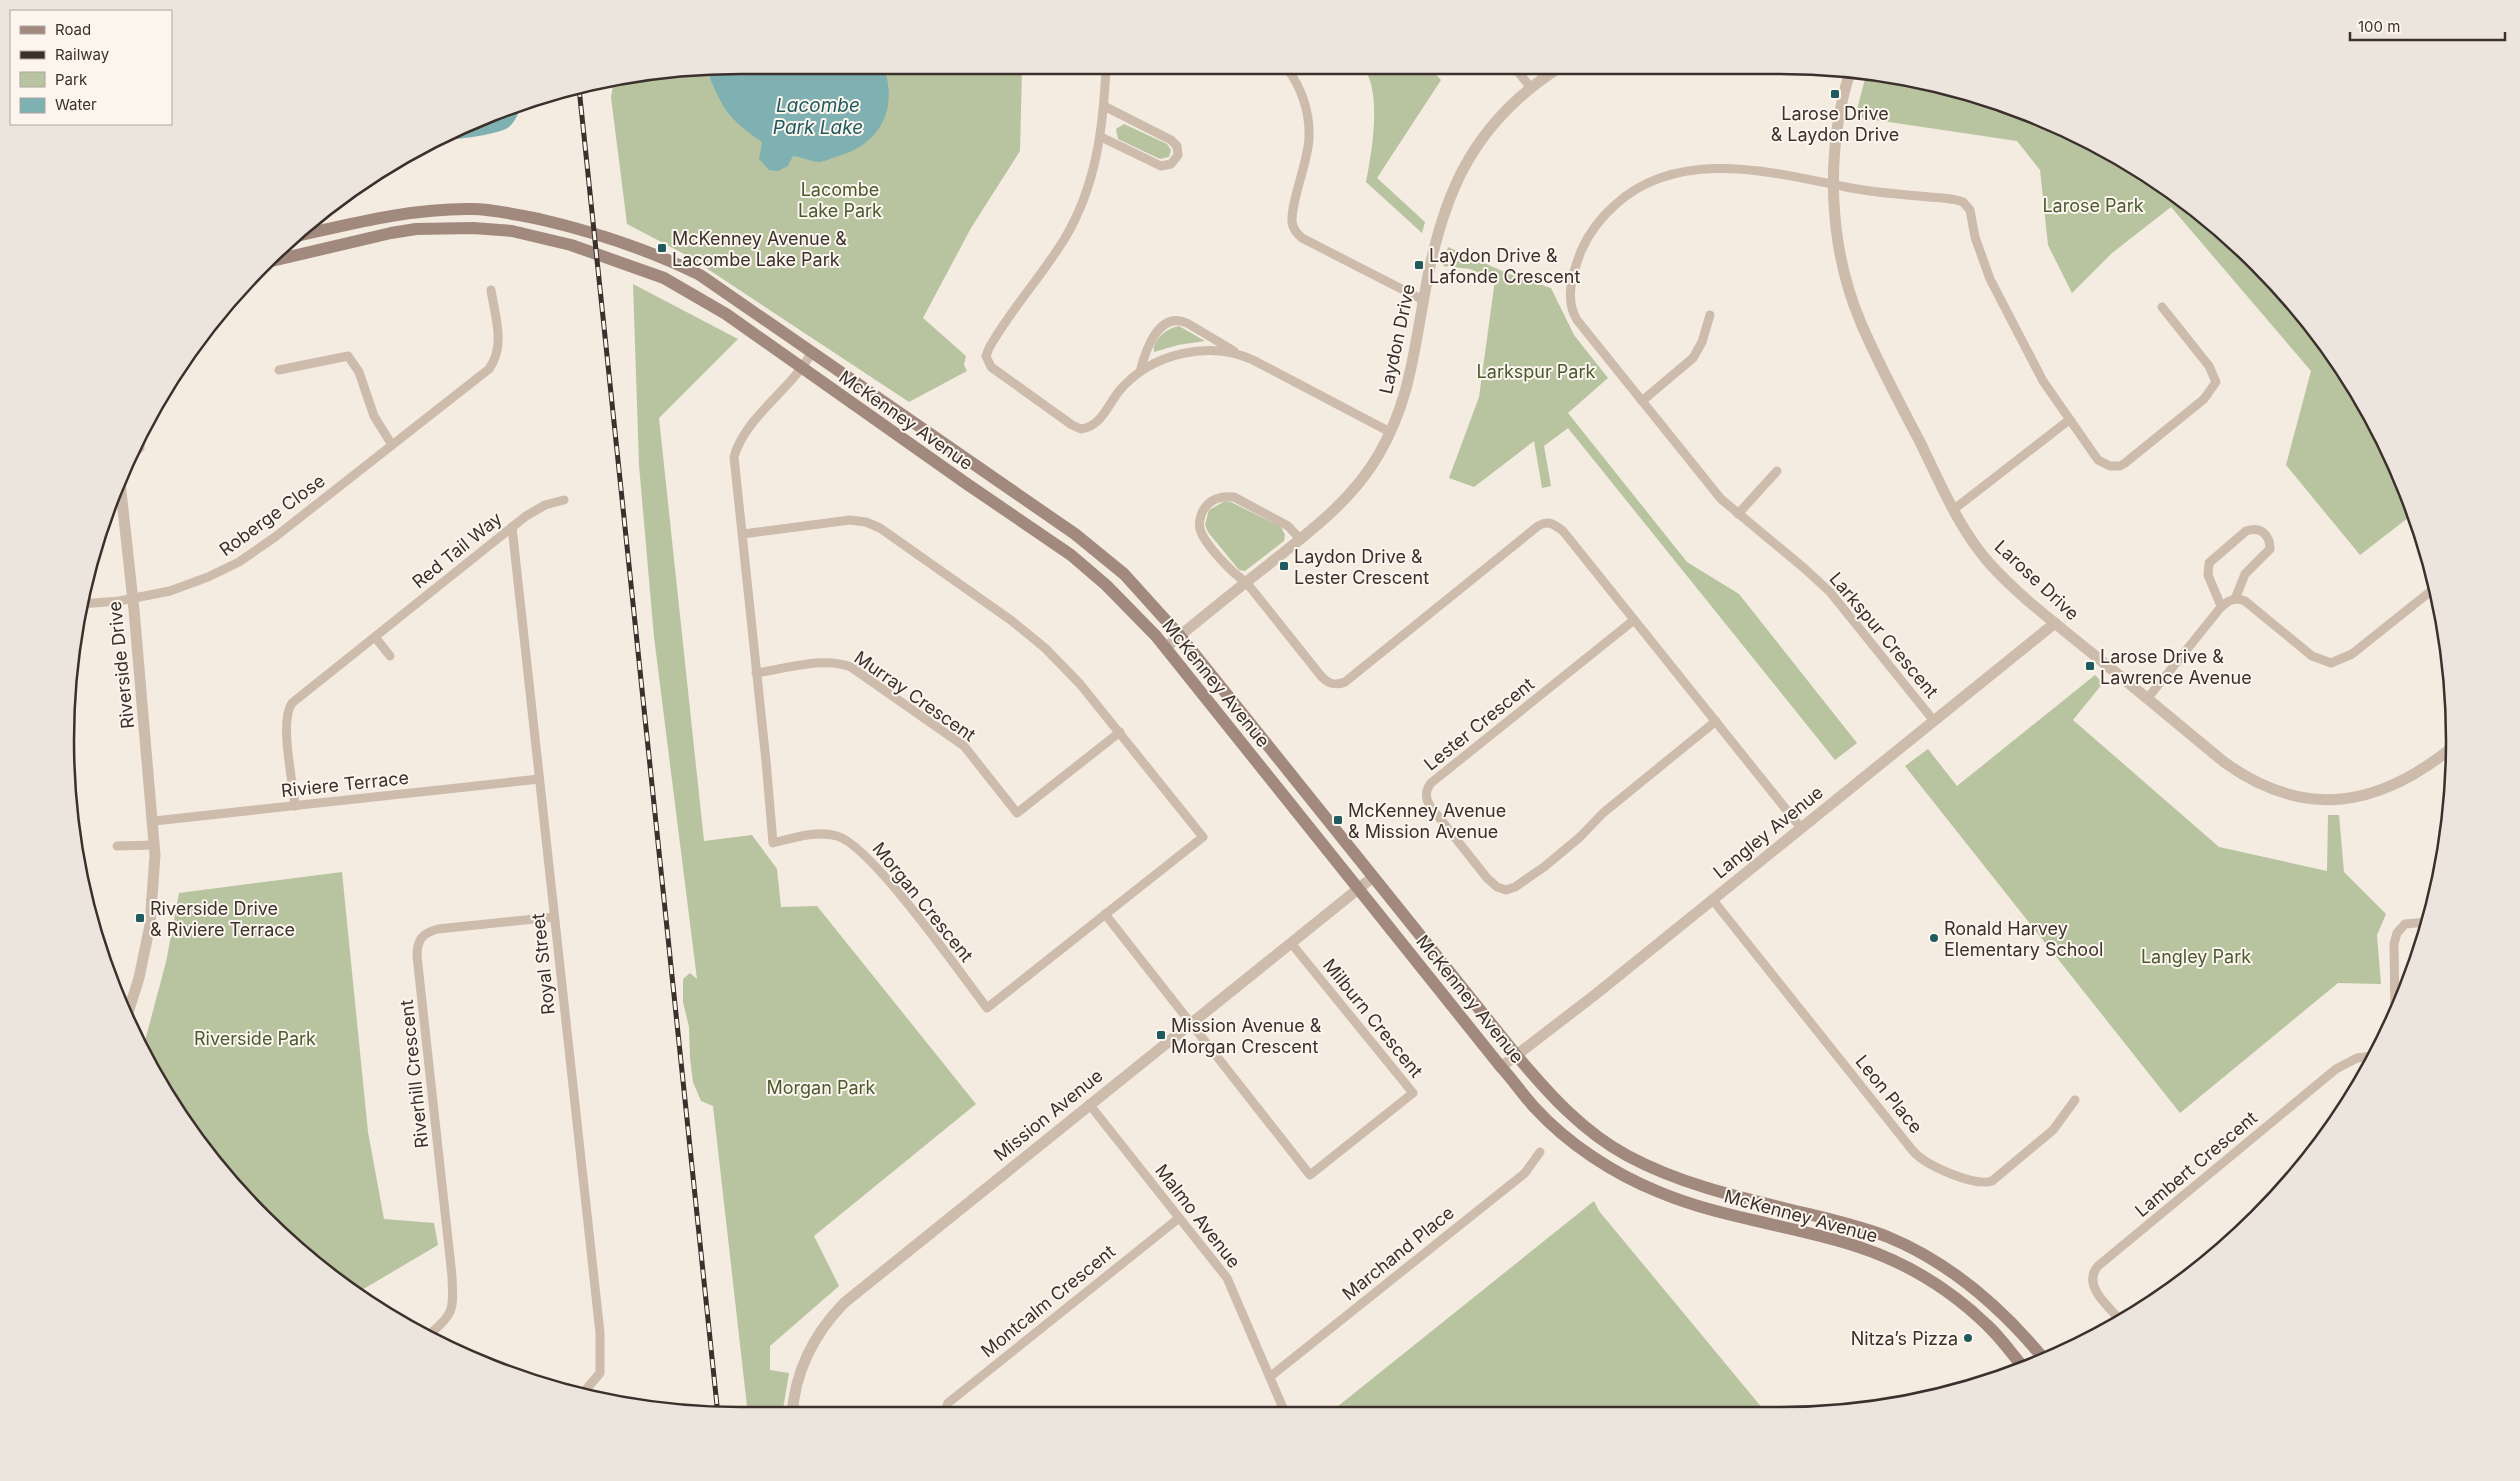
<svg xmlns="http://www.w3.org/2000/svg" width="2520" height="1481" viewBox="0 0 2520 1481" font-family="Inter,sans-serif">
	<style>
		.green { fill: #b8c4a0 }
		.water { fill: #7fb0b2 }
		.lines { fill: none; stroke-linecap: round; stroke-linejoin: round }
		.minor { stroke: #cdbbac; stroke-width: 9 }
		.tertiary { stroke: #cdbbac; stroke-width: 11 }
		.secondary { stroke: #a18a7d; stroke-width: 12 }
		.rail-casing { stroke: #3b302b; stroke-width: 5 }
		.rail { stroke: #fbf5ee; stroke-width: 3; stroke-dasharray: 9; stroke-linecap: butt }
		.poi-dot { fill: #1f5a5e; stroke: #fbf5ee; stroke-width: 2 }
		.labels { text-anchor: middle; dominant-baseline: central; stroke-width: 4; stroke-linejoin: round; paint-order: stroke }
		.poi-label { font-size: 18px; fill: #3b302b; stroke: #fbf5ee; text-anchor: start }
		.park-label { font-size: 18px; fill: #4a5a2e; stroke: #fbf5ee }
		.street-label { font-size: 18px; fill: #3b302b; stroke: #fbf5ee }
		.water-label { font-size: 19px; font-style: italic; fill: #1f5a5e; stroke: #fbf5ee }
		.rim { fill: none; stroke: #3b302b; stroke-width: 2.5 }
	</style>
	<rect width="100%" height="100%" fill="#f4ebe1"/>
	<g class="green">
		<path d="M 1364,68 L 1430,68 L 1441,80 L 1377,178 L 1425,222 L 1422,233 L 1366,182 C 1372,152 1382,94 1364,68 Z"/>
		<path d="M 1022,69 L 1020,151 L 971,228 L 923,318 L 966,356 L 964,365 L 967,371 L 909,402 L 688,256 L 627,224 L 611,97 L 614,80 L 652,71 Z"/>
		<path d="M 1866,75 L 1996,101 L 2155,179 L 2257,263 L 2341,365 L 2403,482 L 2413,514 L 2360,555 L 2286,465 L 2311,371 L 2171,207 L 2112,253 L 2072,293 L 2048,245 L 2040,170 L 2017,141 L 1855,117 Z"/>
		<path d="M 1124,124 L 1167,144 L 1171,150 L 1169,157 L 1160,159 L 1118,139 L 1116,129 Z"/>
		<path d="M 1448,247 L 1509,274 L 1551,288 L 1574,335 L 1608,378 L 1568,413 L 1687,562 L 1739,594 L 1857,743 L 1835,760 L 1568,428 L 1544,446 L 1551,486 L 1542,488 L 1534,441 L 1474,487 L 1449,478 L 1479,397 L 1495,280 L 1470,269 L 1443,266 Z"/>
		<path d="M 633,284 L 738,339 L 659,418 L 704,841 L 752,835 L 777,869 L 781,907 L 817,906 L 976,1104 L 814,1236 L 839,1286 L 770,1346 L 770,1370 L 789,1373 L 782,1415 L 748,1415 L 713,1106 L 701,1101 L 693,1082 L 690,1058 L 689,1027 L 683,1002 L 683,979 L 690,973 L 697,979 L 654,637 L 639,465 Z"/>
		<path d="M 1179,326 L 1205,341 L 1178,345 L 1154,352 C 1152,340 1167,328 1179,326 Z"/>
		<path d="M 1225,501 L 1231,502 L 1281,527 L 1285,535 L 1284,541 L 1245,571 L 1239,570 L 1208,532 L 1205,525 L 1209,510 Z"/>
		<path d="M 2095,675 L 2103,683 L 2073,720 L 2219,847 L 2327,871 L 2328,815 L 2339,815 L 2344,872 L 2386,914 L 2377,935 L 2381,984 L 2338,983 L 2180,1113 L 1905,766 L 1928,749 L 1957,786 Z"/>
		<path d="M 342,872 L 368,1132 L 384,1219 L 434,1223 L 438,1245 L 355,1294 L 232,1186 L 156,1079 L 142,1052 L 166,962 L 179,893 Z"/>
		<path d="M 1594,1201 L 1599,1211 L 1768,1415 L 1327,1415 Z"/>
	</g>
	<g class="water">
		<path d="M 885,70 C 897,111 880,144 838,156 C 832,158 825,161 820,162 C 812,162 801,157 793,156 L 788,166 L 778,171 L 769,170 L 759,159 L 762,142 C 727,118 723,109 707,71 Z"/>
		<path d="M 520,102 C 520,111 516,121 509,127 C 497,136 446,140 430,142 L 441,135 Z"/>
	</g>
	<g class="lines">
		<g class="minor">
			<path d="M 1287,68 C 1302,89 1310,113 1309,138 C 1308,163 1291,200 1292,222 C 1293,229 1297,234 1302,238 L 1423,300"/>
			<path d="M 1515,68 L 1531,88"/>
			<path d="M 1106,69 C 1103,129 1096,186 1065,238 C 1042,276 1011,309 989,348 L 986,356 L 991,367 L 1072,425 L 1081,429 C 1102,426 1108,404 1120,390 C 1152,353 1209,340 1253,360 L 1390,432"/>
			<path d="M 1101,137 L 1161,166 L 1171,164 L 1178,155 L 1177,146 L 1171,140 L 1104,106"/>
			<path d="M 279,370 L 348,356 L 359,372 L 374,416 L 392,445"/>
			<path d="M 1140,372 C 1145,352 1158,310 1187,323 L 1234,351"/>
			<path d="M 1642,401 L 1693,358 L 1702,342 L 1710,315"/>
			<path d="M 129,458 L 140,448 L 141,430"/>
			<path d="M 1953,510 L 2069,420"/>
			<path d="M 1738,514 L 1777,471"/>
			<path d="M 512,527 L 600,1333 L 600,1373 L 584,1392"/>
			<path d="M 743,534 L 850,520 L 866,522 L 880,528 L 1012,621 L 1045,648 L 1080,684 L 1203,837 L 987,1008 C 961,974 871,845 837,836 C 816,830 793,838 773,843 L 766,761 L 734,457 C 745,417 791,390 812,352"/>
			<path d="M 1300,539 L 1288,526 L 1234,497 C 1225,496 1215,497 1208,504 C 1202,510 1198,520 1200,529 C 1204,544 1233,574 1246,582 L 1321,676 C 1328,684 1335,686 1345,682 L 1538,526 C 1548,520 1554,524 1563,531 L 1801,828"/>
			<path d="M 80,604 L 119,601 L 170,591 L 208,577 L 239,562 L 275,537 L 489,369 C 506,346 495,316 491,290"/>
			<path d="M 2221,606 L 2208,575 L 2209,563 L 2246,531 C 2261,526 2270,535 2270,549 L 2245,574 L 2235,599"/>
			<path d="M 1634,620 L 1431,783 C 1425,791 1425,798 1430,806 L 1487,878 L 1497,887 L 1506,890 L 1515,887 L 1544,867 L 1580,837 L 1603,813 L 1716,721"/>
			<path d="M 375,637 L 390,656"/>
			<path d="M 756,673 C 785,669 823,656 851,667 L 964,746 L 1017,813 L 1120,732"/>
			<path d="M 2147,699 L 2221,607 C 2229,600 2235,597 2245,601 L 2312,656 L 2331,663 L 2352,654 L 2436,587"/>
			<path d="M 1934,721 L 1830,592 L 1804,568 L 1721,499 L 1577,320 C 1564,299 1573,272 1581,251 C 1589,233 1600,218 1615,205 C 1678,147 1771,172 1846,187 C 1873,193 1902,194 1929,197 C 1940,198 1953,198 1963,202 L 1970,210 L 1975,237 L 1990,279 L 2043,381 L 2098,460 L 2110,466 L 2120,466 L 2125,463 L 2204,399 L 2216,382 L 2209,366 L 2162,307"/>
			<path d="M 295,806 C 293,781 279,722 292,703 L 526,516 L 545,505 L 564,500"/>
			<path d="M 154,821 L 539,779"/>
			<path d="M 117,846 L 155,845"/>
			<path d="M 1712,899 L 1913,1151 C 1925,1165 1974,1187 1992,1181 L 2053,1130 L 2075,1100"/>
			<path d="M 1105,914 L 1310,1175 L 1413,1093 L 1291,943"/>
			<path d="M 2395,1016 L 2394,944 L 2397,933 L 2405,924 L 2427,922"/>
			<path d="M 1089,1104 L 1227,1278 L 1286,1415"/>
			<path d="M 2122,1322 C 2109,1307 2081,1285 2098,1266 L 2336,1069 L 2357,1058 L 2373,1056"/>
			<path d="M 430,1334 C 456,1312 453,1308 452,1276 L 417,956 C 417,940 422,933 438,929 L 554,917"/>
			<path d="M 1271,1376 L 1525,1173 L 1540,1152"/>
			<path d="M 943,1415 L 948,1403 L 1179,1218"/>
		</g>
		<g class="tertiary">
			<path d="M 1850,72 C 1825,151 1828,246 1861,323 C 1878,363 1899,402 1919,440 C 1940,482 1958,528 1990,564 C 2019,596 2054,622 2088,650 C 2134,687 2179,725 2224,762 C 2306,821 2379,807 2454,746"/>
			<path d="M 120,482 L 134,610 L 155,855 L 150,925 L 139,978 L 126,1019"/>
			<path d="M 1165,648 C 1199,620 1233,592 1268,565 C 1309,532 1352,501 1379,454 C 1408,404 1413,358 1423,303 C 1440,200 1469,125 1560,67"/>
			<path d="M 1501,1067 L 1596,994 L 2055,623"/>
			<path d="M 792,1415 C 795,1371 814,1334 844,1303 L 1373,877"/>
		</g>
		<g class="secondary">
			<path d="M 292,237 C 351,224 411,208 472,209 C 494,209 517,215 539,219 C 595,232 648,249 700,275 L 1075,534 L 1124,574 L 1180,636 L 1517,1056 C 1549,1094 1583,1132 1628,1156 C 1682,1185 1742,1198 1800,1212 C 1829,1219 1860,1226 1888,1237 C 1951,1263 2001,1307 2044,1359"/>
			<path d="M 263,263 L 391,233 L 416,229 L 473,228 L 512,231 L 571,245 L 664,278 L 726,314 L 967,484 L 1071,555 L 1106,585 L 1156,636 L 1501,1067 C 1513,1080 1523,1095 1535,1108 C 1568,1144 1614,1174 1659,1192 C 1723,1219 1793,1225 1859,1247 C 1907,1263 1951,1290 1987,1325 C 2001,1338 2012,1354 2024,1368"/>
		</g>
		<g class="rail-casing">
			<path id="rail" d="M 579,88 L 718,1415"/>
		</g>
		<use href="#rail" class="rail"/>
	</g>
	<g class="poi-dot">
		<rect x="1830" y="89" width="10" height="10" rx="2.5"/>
		<rect x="657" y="243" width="10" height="10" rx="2.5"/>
		<rect x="1414" y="260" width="10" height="10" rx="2.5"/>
		<rect x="1279" y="561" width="10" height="10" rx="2.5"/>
		<rect x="2085" y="661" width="10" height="10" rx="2.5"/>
		<rect x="1333" y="815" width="10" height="10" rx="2.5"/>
		<rect x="135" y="913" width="10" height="10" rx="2.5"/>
		<circle cx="1934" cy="938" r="5"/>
		<rect x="1156" y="1030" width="10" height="10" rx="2.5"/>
		<circle cx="1968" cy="1338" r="5"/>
	</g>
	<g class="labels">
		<g class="poi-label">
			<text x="1835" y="113" text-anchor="middle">Larose Drive<tspan x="1835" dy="21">&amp; Laydon Drive</tspan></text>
			<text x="672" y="238">McKenney Avenue &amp;<tspan x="672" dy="21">Lacombe Lake Park</tspan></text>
			<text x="1429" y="255">Laydon Drive &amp;<tspan x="1429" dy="21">Lafonde Crescent</tspan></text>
			<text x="1294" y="556">Laydon Drive &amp;<tspan x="1294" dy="21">Lester Crescent</tspan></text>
			<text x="2100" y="656">Larose Drive &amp;<tspan x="2100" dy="21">Lawrence Avenue</tspan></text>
			<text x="1348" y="810">McKenney Avenue<tspan x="1348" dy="21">&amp; Mission Avenue</tspan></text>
			<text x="150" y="908">Riverside Drive<tspan x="150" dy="21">&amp; Riviere Terrace</tspan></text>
			<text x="1944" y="928">Ronald Harvey<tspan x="1944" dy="21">Elementary School</tspan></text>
			<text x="1171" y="1025">Mission Avenue &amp;<tspan x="1171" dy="21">Morgan Crescent</tspan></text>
			<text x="1958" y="1338" text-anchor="end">Nitza’s Pizza</text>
		</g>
		<g class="park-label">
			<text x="840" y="189">Lacombe<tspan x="840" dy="21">Lake Park</tspan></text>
			<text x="2093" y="205">Larose Park</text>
			<text x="1536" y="371">Larkspur Park</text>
			<text x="2196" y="956">Langley Park</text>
			<text x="255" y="1038">Riverside Park</text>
			<text x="821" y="1087">Morgan Park</text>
		</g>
		<g class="street-label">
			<text transform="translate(1397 339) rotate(-78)">Laydon Drive</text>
			<text transform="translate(906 420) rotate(35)">McKenney Avenue</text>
			<text transform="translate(272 515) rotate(-36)">Roberge Close</text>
			<text transform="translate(457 550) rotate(-39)">Red Tail Way</text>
			<text transform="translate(2037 580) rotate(43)">Larose Drive</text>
			<text transform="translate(1884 635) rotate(50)">Larkspur Crescent</text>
			<text transform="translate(121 665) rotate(-96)">Riverside Drive</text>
			<text transform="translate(1216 683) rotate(51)">McKenney Avenue</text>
			<text transform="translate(915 696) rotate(35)">Murray Crescent</text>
			<text transform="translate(1479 724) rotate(-39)">Lester Crescent</text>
			<text transform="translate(345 784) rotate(-6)">Riviere Terrace</text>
			<text transform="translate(1768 832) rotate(-39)">Langley Avenue</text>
			<text transform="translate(923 902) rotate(51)">Morgan Crescent</text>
			<text transform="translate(543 964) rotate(-96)">Royal Street</text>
			<text transform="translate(1470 999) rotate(51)">McKenney Avenue</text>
			<text transform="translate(1373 1018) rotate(51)">Milburn Crescent</text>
			<text transform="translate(414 1074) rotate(-96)">Riverhill Crescent</text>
			<text transform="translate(1889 1094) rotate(51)">Leon Place</text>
			<text transform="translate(1048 1115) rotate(-39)">Mission Avenue</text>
			<text transform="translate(2196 1164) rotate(-40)">Lambert Crescent</text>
			<text transform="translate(1198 1216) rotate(52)">Malmo Avenue</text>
			<text transform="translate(1801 1216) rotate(15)">McKenney Avenue</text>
			<text transform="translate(1398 1253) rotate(-39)">Marchand Place</text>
			<text transform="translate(1048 1301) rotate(-39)">Montcalm Crescent</text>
		</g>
		<g class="water-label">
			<text x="818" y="105">Lacombe<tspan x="818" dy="22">Park Lake</tspan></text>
		</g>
	</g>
	<path d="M0 0H2520V1481H0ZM740 74H1780A666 666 0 0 1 2446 740V741A666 666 0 0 1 1780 1407H740A666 666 0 0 1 74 741V740A666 666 0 0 1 740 74Z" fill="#ece5de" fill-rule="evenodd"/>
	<path class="rim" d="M740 74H1780A666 666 0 0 1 2446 740V741A666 666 0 0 1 1780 1407H740A666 666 0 0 1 74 741V740A666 666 0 0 1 740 74Z"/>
	<rect x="10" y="10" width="162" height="115" fill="#fbf5ee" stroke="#aea6a0"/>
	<rect x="20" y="26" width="25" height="8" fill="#a18a7d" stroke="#aea6a0"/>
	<text x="55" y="35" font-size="15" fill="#3b302b">Road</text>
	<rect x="20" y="51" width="25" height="8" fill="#3b302b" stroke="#aea6a0"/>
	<text x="55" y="60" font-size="15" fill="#3b302b">Railway</text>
	<rect x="20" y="72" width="25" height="15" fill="#b8c4a0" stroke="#aea6a0"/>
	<text x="55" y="85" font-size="15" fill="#3b302b">Park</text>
	<rect x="20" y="98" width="25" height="15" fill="#7fb0b2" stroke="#aea6a0"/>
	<text x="55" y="110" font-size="15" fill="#3b302b">Water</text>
	<path d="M2350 32v8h155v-8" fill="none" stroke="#3b302b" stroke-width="2.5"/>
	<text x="2358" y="32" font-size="15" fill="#3b302b" stroke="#fbf5ee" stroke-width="4" paint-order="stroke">100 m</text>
</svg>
